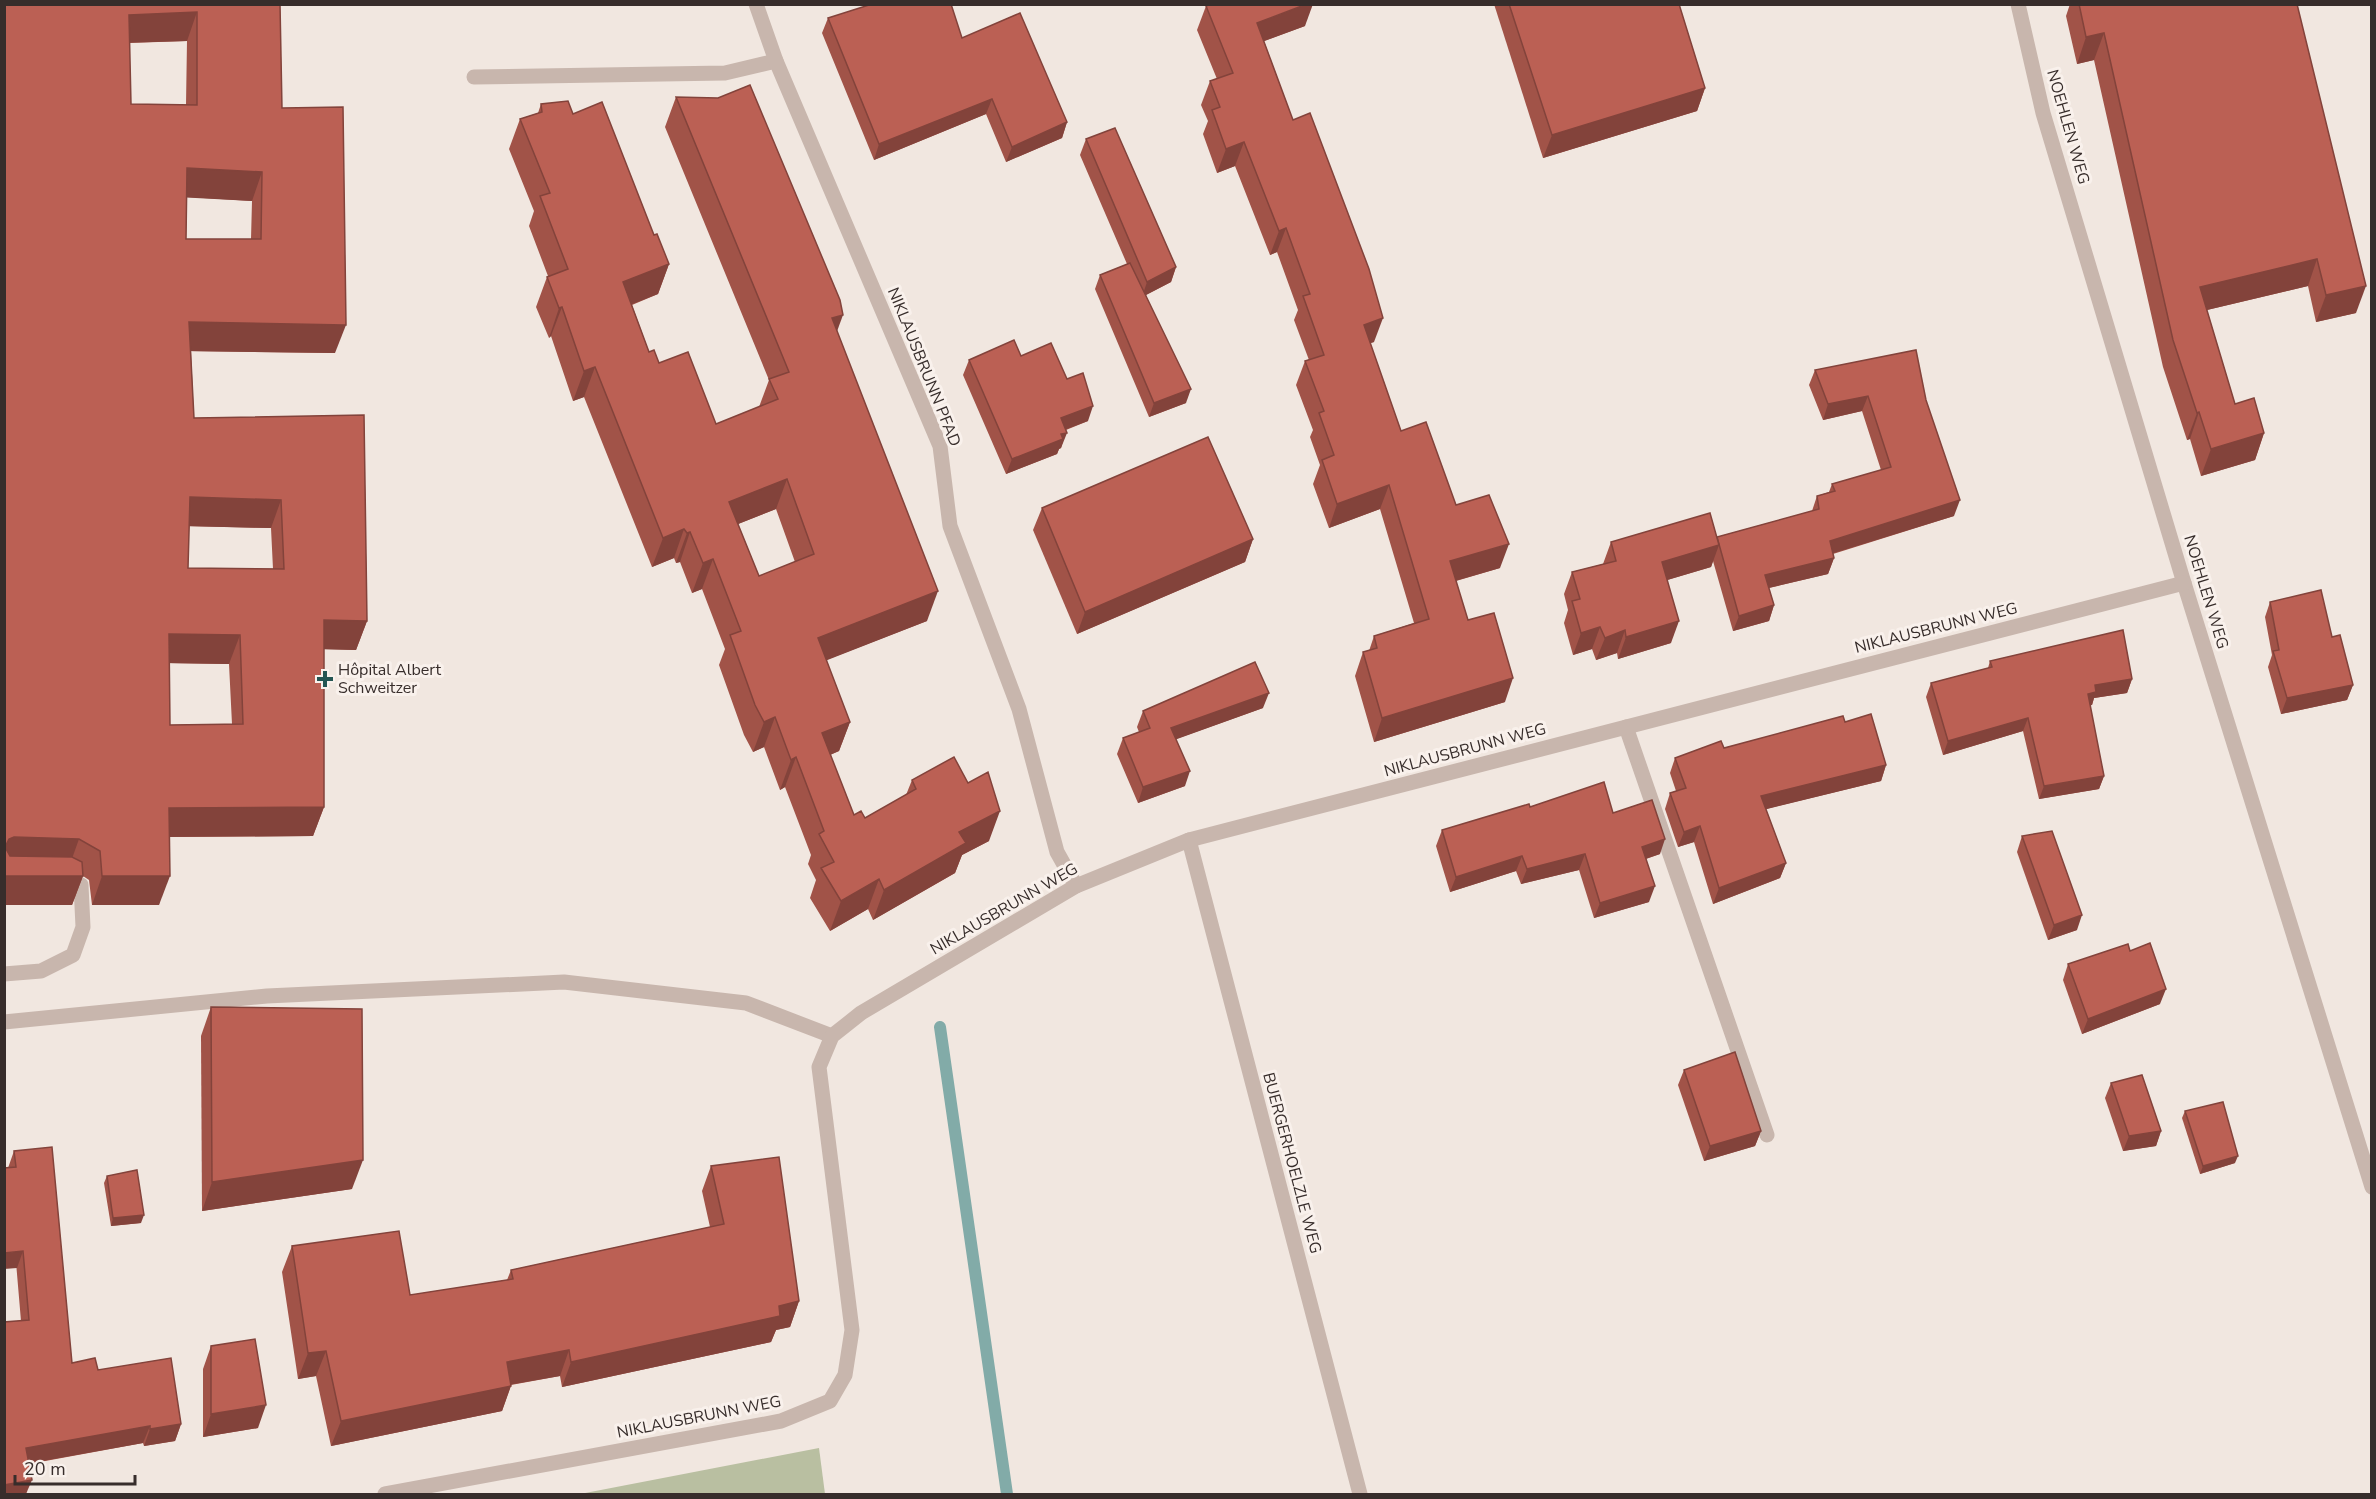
<svg xmlns="http://www.w3.org/2000/svg" width="2376" height="1499" viewBox="0 0 2376 1499" font-family="'Nunito Sans',sans-serif">
	<style>
		.green { fill: #b9bfa1 }
		.lines { fill: none; stroke-linecap: round; stroke-linejoin: round }
		.stream { stroke: #82aba8; stroke-width: 12 }
		.lane { stroke: #c8b6ad; stroke-width: 15 }
		.street { stroke: #c8b6ad; stroke-width: 15 }
		.wall { fill: #a15348; fill-rule: evenodd }
		.shaded-wall { fill: #83433b }
		.building { fill: #bb6054; stroke: #83433b; stroke-width: 1.5; fill-rule: evenodd }
		.poi-dot { fill: #245552; stroke: #f9f1ec; stroke-width: 2 }
		.labels { text-anchor: middle; dominant-baseline: central; stroke-width: 6; stroke-linejoin: round; paint-order: stroke }
		.street-label { font-size: 16px; fill: #372d2b; stroke: #f9f1ec }
		.poi-label { font-size: 16px; fill: #372d2b; stroke: #f9f1ec; text-anchor: start }
	</style>
	<rect width="100%" height="100%" fill="#f1e7e0"/>
	<path class="green" d="M 819,1448 L 825,1494 L 580,1494 Z"/>
	<g class="lines">
		<path class="stream" d="M 940,1027 L 1007,1494"/>
		<g class="lane">
			<path d="M 474,77 L 725,73 L 776,61"/>
			<path d="M 1626,727 L 1767,1135"/>
			<path d="M 4,974 L 41,971 L 73,955 L 83,927 L 81,885 L 62,876"/>
			<path d="M 4,1022 L 267,996 L 564,982 L 746,1003 L 832,1036"/>
		</g>
		<g class="street">
			<path d="M 756,4 L 776,61 L 940,446 L 950,526 L 1019,709 L 1057,852 L 1076,886"/>
			<path d="M 2018,4 L 2043,113 L 2184,583 L 2372,1187"/>
			<path d="M 1189,840 L 1360,1494"/>
			<path d="M 385,1494 L 781,1421 L 830,1401 L 845,1375 L 852,1330 L 819,1067 L 832,1036 L 861,1013 L 1076,886 L 1189,840 L 2184,583"/>
		</g>
	</g>
	<g class="wall">
		<path d="M 4,4 L 280,4 L 282,108 L 335,353 L 191,351 L 194,418 L 364,415 L 367,621 L 356,650 L 324,649 L 324,807 L 313,836 L 169,837 L 159,905 L 92,905 L 89,880 L 83,876 L 72,905 L 4,905 ZM 187,41 L 186,105 L 131,104 L 129,43 ZM 187,197 L 252,201 L 251,239 L 186,239 ZM 189,526 L 271,528 L 273,569 L 188,568 ZM 170,663 L 229,664 L 232,724 L 170,725 Z"/>
		<path d="M 1494,4 L 1679,4 L 1705,88 L 1697,111 L 1543,158 Z"/>
		<path d="M 2070,4 L 2297,4 L 2356,313 L 2316,322 L 2308,286 L 2207,310 L 2235,404 L 2264,433 L 2255,460 L 2201,476 L 2190,439 L 2187,440 L 2163,367 L 2094,60 L 2077,64 L 2066,16 Z"/>
		<path d="M 1206,6 L 1305,26 L 1264,41 L 1374,342 L 1370,343 L 1401,431 L 1456,505 L 1500,568 L 1456,581 L 1468,620 L 1505,702 L 1374,742 L 1355,676 L 1363,652 L 1369,651 L 1374,636 L 1414,623 L 1380,509 L 1329,528 L 1313,484 L 1320,465 L 1310,437 L 1313,430 L 1296,385 L 1305,361 L 1309,360 L 1294,320 L 1298,310 L 1277,252 L 1270,255 L 1235,166 L 1217,173 L 1203,134 L 1208,121 L 1201,105 L 1210,81 L 1217,79 L 1197,30 Z"/>
		<path d="M 828,18 L 962,38 L 1067,122 L 1062,138 L 1006,162 L 986,114 L 874,160 L 822,33 Z"/>
		<path d="M 676,97 L 837,331 L 927,621 L 826,660 L 850,722 L 839,751 L 830,755 L 854,815 L 865,818 L 906,795 L 912,780 L 989,841 L 962,855 L 955,873 L 873,920 L 868,909 L 830,931 L 810,898 L 816,880 L 808,864 L 811,855 L 785,787 L 780,790 L 764,747 L 753,752 L 744,735 L 719,665 L 725,649 L 702,589 L 692,593 L 680,562 L 676,563 L 674,558 L 652,567 L 584,397 L 573,401 L 551,336 L 549,338 L 536,307 L 547,277 L 548,276 L 529,226 L 534,211 L 509,149 L 520,119 L 538,113 L 541,104 L 573,114 L 654,235 L 669,264 L 658,294 L 632,305 L 649,352 L 716,424 L 759,407 L 769,380 L 665,127 ZM 776,509 L 795,562 L 759,576 L 738,524 Z"/>
		<path d="M 1086,139 L 1176,267 L 1171,282 L 1146,295 L 1186,403 L 1149,417 L 1095,289 L 1100,275 L 1127,264 L 1080,155 Z"/>
		<path d="M 1021,356 L 1067,379 L 1088,421 L 1066,430 L 1061,448 L 1059,449 L 1057,454 L 1006,474 L 963,375 L 969,360 Z"/>
		<path d="M 1815,370 L 1926,400 L 1954,516 L 1833,554 L 1834,558 L 1828,574 L 1769,588 L 1774,605 L 1769,621 L 1733,631 L 1713,561 L 1711,567 L 1667,580 L 1671,643 L 1618,659 L 1617,653 L 1596,660 L 1592,649 L 1573,655 L 1564,623 L 1568,610 L 1564,594 L 1572,572 L 1603,564 L 1611,542 L 1717,537 L 1812,511 L 1817,496 L 1829,492 L 1832,484 L 1881,470 L 1862,411 L 1823,420 L 1809,385 Z"/>
		<path d="M 1042,508 L 1253,539 L 1245,562 L 1077,634 L 1033,530 Z"/>
		<path d="M 2270,602 L 2332,637 L 2353,685 L 2347,700 L 2281,714 L 2268,667 L 2272,655 L 2265,617 Z"/>
		<path d="M 1990,661 L 2132,679 L 2127,693 L 2094,698 L 2092,705 L 2090,705 L 2104,776 L 2099,789 L 2039,799 L 2023,731 L 1943,755 L 1926,697 L 1931,683 L 1988,668 Z"/>
		<path d="M 1263,708 L 1176,739 L 1185,786 L 1138,803 L 1117,754 L 1123,738 L 1139,732 L 1137,727 L 1143,711 Z"/>
		<path d="M 1845,722 L 1886,765 L 1881,781 L 1766,809 L 1786,863 L 1780,878 L 1713,904 L 1694,842 L 1678,847 L 1665,809 L 1670,793 L 1676,791 L 1670,773 L 1675,758 Z"/>
		<path d="M 1530,807 L 1613,813 L 1660,854 L 1646,859 L 1649,902 L 1594,918 L 1579,870 L 1521,884 L 1516,871 L 1450,892 L 1436,846 L 1442,830 Z"/>
		<path d="M 2022,836 L 2077,930 L 2048,940 L 2017,852 Z"/>
		<path d="M 2068,964 L 2160,1004 L 2082,1034 L 2063,980 Z"/>
		<path d="M 211,1007 L 352,1189 L 202,1211 L 201,1036 Z"/>
		<path d="M 1684,1070 L 1761,1131 L 1755,1146 L 1704,1161 L 1678,1085 Z"/>
		<path d="M 2111,1083 L 2161,1131 L 2156,1146 L 2123,1151 L 2105,1098 Z"/>
		<path d="M 2185,1111 L 2235,1163 L 2200,1174 L 2182,1118 Z"/>
		<path d="M 14,1151 L 72,1363 L 98,1370 L 181,1424 L 175,1441 L 144,1446 L 143,1443 L 29,1464 L 26,1494 L 21,1321 L 8,1168 Z"/>
		<path d="M 711,1166 L 799,1301 L 790,1327 L 776,1330 L 771,1342 L 562,1387 L 560,1376 L 511,1385 L 502,1411 L 331,1446 L 316,1376 L 298,1379 L 282,1272 L 292,1246 L 410,1295 L 507,1280 L 511,1270 L 710,1227 L 702,1191 Z"/>
		<path d="M 107,1176 L 141,1223 L 111,1226 L 104,1183 Z"/>
		<path d="M 211,1346 L 258,1428 L 203,1437 L 203,1369 Z"/>
	</g>
	<g class="shaded-wall">
		<path d="M 1307,4 L 1313,4 L 1305,26 L 1248,47 L 1257,23 Z"/>
		<path d="M 197,12 L 187,41 L 118,43 L 129,15 Z"/>
		<path d="M 2104,33 L 2094,60 L 2077,64 L 2086,37 Z"/>
		<path d="M 1705,88 L 1697,111 L 1543,158 L 1552,135 Z"/>
		<path d="M 992,99 L 986,114 L 874,160 L 879,144 Z"/>
		<path d="M 1067,122 L 1062,138 L 1006,162 L 1012,147 Z"/>
		<path d="M 1244,142 L 1235,166 L 1217,173 L 1226,149 Z"/>
		<path d="M 187,168 L 262,172 L 252,201 L 177,197 Z"/>
		<path d="M 1286,228 L 1277,252 L 1270,255 L 1279,231 Z"/>
		<path d="M 2317,259 L 2308,286 L 2190,314 L 2200,287 Z"/>
		<path d="M 669,264 L 658,294 L 612,312 L 623,282 Z"/>
		<path d="M 1176,267 L 1171,282 L 1142,297 L 1147,282 Z"/>
		<path d="M 2366,286 L 2356,313 L 2316,322 L 2326,295 Z"/>
		<path d="M 562,307 L 551,336 L 549,338 L 559,308 Z"/>
		<path d="M 843,315 L 832,345 L 832,318 Z"/>
		<path d="M 1383,318 L 1374,342 L 1355,348 L 1364,325 Z"/>
		<path d="M 189,322 L 346,325 L 335,353 L 179,351 Z"/>
		<path d="M 595,367 L 584,397 L 573,401 L 584,371 Z"/>
		<path d="M 1191,389 L 1186,403 L 1149,417 L 1154,403 Z"/>
		<path d="M 1868,396 L 1862,411 L 1823,420 L 1828,404 Z"/>
		<path d="M 1093,406 L 1088,421 L 1056,433 L 1061,418 Z"/>
		<path d="M 2199,412 L 2190,439 L 2187,440 L 2197,413 Z"/>
		<path d="M 1067,433 L 1061,448 L 1059,449 L 1057,454 L 1006,474 L 1012,459 L 1061,434 Z"/>
		<path d="M 2264,433 L 2255,460 L 2201,476 L 2211,449 Z"/>
		<path d="M 787,479 L 776,509 L 718,532 L 729,502 Z"/>
		<path d="M 1389,485 L 1380,509 L 1329,528 L 1337,504 Z"/>
		<path d="M 190,497 L 281,500 L 271,528 L 180,526 Z"/>
		<path d="M 1960,500 L 1954,516 L 1824,556 L 1830,541 Z"/>
		<path d="M 684,529 L 674,558 L 652,567 L 663,538 Z"/>
		<path d="M 690,532 L 680,562 L 676,563 L 687,533 Z"/>
		<path d="M 1253,539 L 1245,562 L 1077,634 L 1085,612 Z"/>
		<path d="M 1509,544 L 1500,568 L 1441,585 L 1450,561 Z"/>
		<path d="M 1719,545 L 1711,567 L 1654,584 L 1662,562 Z"/>
		<path d="M 1834,558 L 1828,574 L 1760,590 L 1765,575 Z"/>
		<path d="M 713,559 L 702,589 L 692,593 L 703,563 Z"/>
		<path d="M 938,591 L 927,621 L 807,668 L 818,638 Z"/>
		<path d="M 1774,605 L 1769,621 L 1733,631 L 1739,616 Z"/>
		<path d="M 324,620 L 367,621 L 356,650 L 314,649 Z"/>
		<path d="M 1679,621 L 1671,643 L 1618,659 L 1626,637 Z"/>
		<path d="M 1600,627 L 1592,649 L 1573,655 L 1581,633 Z"/>
		<path d="M 1625,630 L 1617,653 L 1596,660 L 1605,638 Z"/>
		<path d="M 169,634 L 240,635 L 229,664 L 159,663 Z"/>
		<path d="M 1513,678 L 1505,702 L 1374,742 L 1382,718 Z"/>
		<path d="M 2132,679 L 2127,693 L 2094,698 L 2092,705 L 2083,707 L 2088,694 L 2095,685 Z"/>
		<path d="M 2353,685 L 2347,700 L 2281,714 L 2287,698 Z"/>
		<path d="M 1269,693 L 1263,708 L 1166,743 L 1171,728 Z"/>
		<path d="M 775,717 L 764,747 L 753,752 L 764,722 Z"/>
		<path d="M 2028,718 L 2023,731 L 1943,755 L 1948,741 Z"/>
		<path d="M 850,722 L 839,751 L 811,763 L 822,733 Z"/>
		<path d="M 796,757 L 785,787 L 780,790 L 791,760 Z"/>
		<path d="M 1886,765 L 1881,781 L 1755,812 L 1761,796 Z"/>
		<path d="M 1190,771 L 1185,786 L 1138,803 L 1143,787 Z"/>
		<path d="M 2104,776 L 2099,789 L 2039,799 L 2044,786 Z"/>
		<path d="M 324,807 L 313,836 L 159,837 L 169,808 Z"/>
		<path d="M 1000,811 L 989,841 L 962,855 L 955,873 L 873,920 L 884,890 L 959,832 Z"/>
		<path d="M 1700,826 L 1694,842 L 1678,847 L 1684,832 Z"/>
		<path d="M 14,837 L 79,839 L 69,867 L 4,866 L 4,847 L 9,839 Z"/>
		<path d="M 1665,839 L 1660,854 L 1636,862 L 1642,847 Z"/>
		<path d="M 1585,854 L 1579,870 L 1521,884 L 1527,869 Z"/>
		<path d="M 1522,856 L 1516,871 L 1450,892 L 1456,877 Z"/>
		<path d="M 1786,863 L 1780,878 L 1713,904 L 1719,888 Z"/>
		<path d="M 4,876 L 83,876 L 72,905 L 4,905 Z"/>
		<path d="M 102,876 L 170,876 L 159,905 L 92,905 Z"/>
		<path d="M 879,879 L 868,909 L 830,931 L 841,901 Z"/>
		<path d="M 1655,886 L 1649,902 L 1594,918 L 1600,903 Z"/>
		<path d="M 2082,915 L 2077,930 L 2048,940 L 2054,925 Z"/>
		<path d="M 2166,989 L 2160,1004 L 2082,1034 L 2088,1019 Z"/>
		<path d="M 1761,1131 L 1755,1146 L 1704,1161 L 1710,1146 Z"/>
		<path d="M 2161,1131 L 2156,1146 L 2123,1151 L 2129,1136 Z"/>
		<path d="M 2238,1156 L 2235,1163 L 2200,1174 L 2203,1166 Z"/>
		<path d="M 363,1160 L 352,1189 L 202,1211 L 212,1182 Z"/>
		<path d="M 144,1215 L 141,1223 L 111,1226 L 113,1218 Z"/>
		<path d="M 23,1251 L 17,1268 L 4,1269 L 4,1253 Z"/>
		<path d="M 799,1301 L 790,1327 L 776,1330 L 771,1342 L 562,1387 L 571,1362 L 779,1306 Z"/>
		<path d="M 569,1350 L 560,1376 L 497,1387 L 507,1362 Z"/>
		<path d="M 326,1351 L 316,1376 L 298,1379 L 308,1353 Z"/>
		<path d="M 511,1386 L 502,1411 L 331,1446 L 341,1421 Z"/>
		<path d="M 266,1405 L 258,1428 L 203,1437 L 211,1414 Z"/>
		<path d="M 181,1424 L 175,1441 L 144,1446 L 150,1429 Z"/>
		<path d="M 150,1426 L 143,1443 L 20,1465 L 26,1448 Z"/>
		<path d="M 32,1480 L 26,1494 L 4,1494 L 4,1485 Z"/>
	</g>
	<g class="building">
		<path d="M 4,4 L 280,4 L 282,108 L 343,107 L 346,325 L 189,322 L 194,418 L 364,415 L 367,621 L 324,620 L 324,807 L 169,808 L 170,876 L 102,876 L 100,851 L 79,839 L 14,837 L 9,839 L 5,847 L 10,856 L 72,857 L 82,862 L 83,876 L 4,876 ZM 197,12 L 197,105 L 131,104 L 129,15 ZM 187,168 L 262,172 L 261,239 L 186,239 ZM 190,497 L 281,500 L 284,569 L 188,568 ZM 169,634 L 240,635 L 243,724 L 170,725 Z"/>
		<path d="M 872,4 L 951,4 L 962,38 L 1020,13 L 1067,122 L 1012,147 L 992,99 L 879,144 L 828,18 Z"/>
		<path d="M 1211,4 L 1307,4 L 1257,23 L 1293,120 L 1310,113 L 1369,269 L 1383,318 L 1364,325 L 1401,431 L 1426,422 L 1456,505 L 1489,495 L 1509,544 L 1450,561 L 1468,620 L 1494,613 L 1513,678 L 1382,718 L 1363,652 L 1377,648 L 1374,636 L 1429,619 L 1389,485 L 1337,504 L 1322,460 L 1334,455 L 1319,413 L 1324,411 L 1305,361 L 1324,355 L 1303,296 L 1310,294 L 1286,228 L 1279,231 L 1244,142 L 1226,149 L 1212,110 L 1220,107 L 1210,81 L 1233,73 L 1206,6 Z"/>
		<path d="M 1509,4 L 1679,4 L 1705,88 L 1552,135 Z"/>
		<path d="M 2079,4 L 2297,4 L 2366,286 L 2326,295 L 2317,259 L 2200,287 L 2235,404 L 2254,398 L 2264,433 L 2211,449 L 2199,412 L 2197,413 L 2173,340 L 2104,33 L 2086,37 Z"/>
		<path d="M 750,85 L 840,300 L 843,315 L 832,318 L 938,591 L 818,638 L 850,722 L 822,733 L 854,815 L 861,811 L 865,818 L 916,789 L 912,780 L 954,757 L 968,783 L 988,772 L 1000,811 L 959,832 L 966,843 L 884,890 L 879,879 L 841,901 L 821,868 L 834,862 L 819,834 L 824,831 L 796,757 L 791,760 L 775,717 L 764,722 L 755,705 L 730,635 L 741,631 L 713,559 L 703,563 L 690,532 L 687,533 L 684,529 L 663,538 L 595,367 L 584,371 L 562,307 L 559,308 L 547,277 L 568,269 L 540,196 L 550,193 L 520,119 L 542,112 L 541,104 L 568,101 L 573,114 L 602,102 L 654,235 L 657,234 L 669,264 L 623,282 L 649,352 L 654,350 L 659,363 L 688,352 L 716,424 L 778,399 L 769,379 L 789,372 L 676,97 L 718,98 ZM 787,479 L 814,554 L 759,576 L 729,502 Z"/>
		<path d="M 1115,128 L 1176,267 L 1147,282 L 1086,139 Z"/>
		<path d="M 1130,263 L 1191,389 L 1154,403 L 1100,275 Z"/>
		<path d="M 1014,340 L 1021,356 L 1051,343 L 1067,379 L 1083,373 L 1093,406 L 1061,418 L 1067,433 L 1061,434 L 1063,439 L 1012,459 L 969,360 Z"/>
		<path d="M 1916,350 L 1926,400 L 1960,500 L 1830,541 L 1834,558 L 1765,575 L 1774,605 L 1739,616 L 1717,537 L 1819,509 L 1817,496 L 1835,491 L 1832,484 L 1891,467 L 1868,396 L 1828,404 L 1815,370 Z"/>
		<path d="M 1208,437 L 1253,539 L 1085,612 L 1042,508 Z"/>
		<path d="M 1710,513 L 1719,545 L 1662,562 L 1679,621 L 1626,637 L 1625,630 L 1605,638 L 1600,627 L 1581,633 L 1572,601 L 1580,599 L 1572,572 L 1616,561 L 1611,542 Z"/>
		<path d="M 2321,590 L 2332,637 L 2340,635 L 2353,685 L 2287,698 L 2273,651 L 2279,650 L 2270,602 Z"/>
		<path d="M 2123,630 L 2132,679 L 2095,685 L 2096,692 L 2088,694 L 2104,776 L 2044,786 L 2028,718 L 1948,741 L 1931,683 L 1992,667 L 1990,661 Z"/>
		<path d="M 1255,662 L 1269,693 L 1171,728 L 1190,771 L 1143,787 L 1123,738 L 1150,728 L 1143,711 Z"/>
		<path d="M 1871,714 L 1886,765 L 1761,796 L 1786,863 L 1719,888 L 1700,826 L 1684,832 L 1670,793 L 1686,788 L 1675,758 L 1721,741 L 1724,748 L 1843,716 L 1845,722 Z"/>
		<path d="M 1604,782 L 1613,813 L 1652,800 L 1665,839 L 1642,847 L 1655,886 L 1600,903 L 1585,854 L 1527,869 L 1522,856 L 1456,877 L 1442,830 L 1529,804 L 1530,807 Z"/>
		<path d="M 2052,831 L 2082,915 L 2054,925 L 2022,836 Z"/>
		<path d="M 2150,943 L 2166,989 L 2088,1019 L 2068,964 L 2128,944 L 2130,951 Z"/>
		<path d="M 211,1007 L 362,1009 L 363,1160 L 212,1182 Z"/>
		<path d="M 1735,1052 L 1761,1131 L 1710,1146 L 1684,1070 Z"/>
		<path d="M 2142,1075 L 2161,1131 L 2129,1136 L 2111,1083 Z"/>
		<path d="M 2223,1102 L 2238,1156 L 2203,1166 L 2185,1111 Z"/>
		<path d="M 52,1147 L 72,1363 L 95,1358 L 98,1370 L 171,1358 L 181,1424 L 150,1429 L 150,1426 L 26,1448 L 32,1480 L 4,1485 L 4,1322 L 29,1320 L 23,1251 L 4,1253 L 4,1168 L 16,1167 L 14,1151 Z"/>
		<path d="M 779,1157 L 799,1301 L 779,1306 L 780,1316 L 571,1362 L 569,1350 L 507,1362 L 511,1386 L 341,1421 L 326,1351 L 308,1353 L 292,1246 L 399,1231 L 410,1295 L 513,1279 L 511,1270 L 724,1224 L 711,1166 Z"/>
		<path d="M 137,1170 L 144,1215 L 113,1218 L 107,1176 Z"/>
		<path d="M 255,1339 L 266,1405 L 211,1414 L 211,1346 Z"/>
	</g>
	<path class="poi-dot" d="M322 670h6v6h6v6h-6v6h-6v-6h-6v-6h6z"/>
	<g class="labels">
		<g class="street-label">
			<text transform="translate(2068 127) rotate(74)">NOEHLEN WEG</text>
			<text transform="translate(924 367) rotate(68)">NIKLAUSBRUNN PFAD</text>
			<text transform="translate(2206 592) rotate(73)">NOEHLEN WEG</text>
			<text transform="translate(1936 628) rotate(-14)">NIKLAUSBRUNN WEG</text>
			<text transform="translate(1465 750) rotate(-15)">NIKLAUSBRUNN WEG</text>
			<text transform="translate(1004 909) rotate(-30)">NIKLAUSBRUNN WEG</text>
			<text transform="translate(1292 1163) rotate(75)">BUERGERHOELZLE WEG</text>
			<text transform="translate(699 1417) rotate(-11)">NIKLAUSBRUNN WEG</text>
		</g>
		<g class="poi-label">
			<text x="338" y="670">Hôpital Albert<tspan x="338" dy="18">Schweitzer</tspan></text>
		</g>
	</g>
	<rect width="2376" height="1499" fill="none" stroke="#372d2b" stroke-width="12"/>
	<path d="M15 1475v9h120v-9" fill="none" stroke="#372d2b" stroke-width="3"/>
	<text x="24" y="1475" font-size="18" fill="#372d2b" stroke="#f9f1ec" stroke-width="4.5" paint-order="stroke">20 m</text>
</svg>
